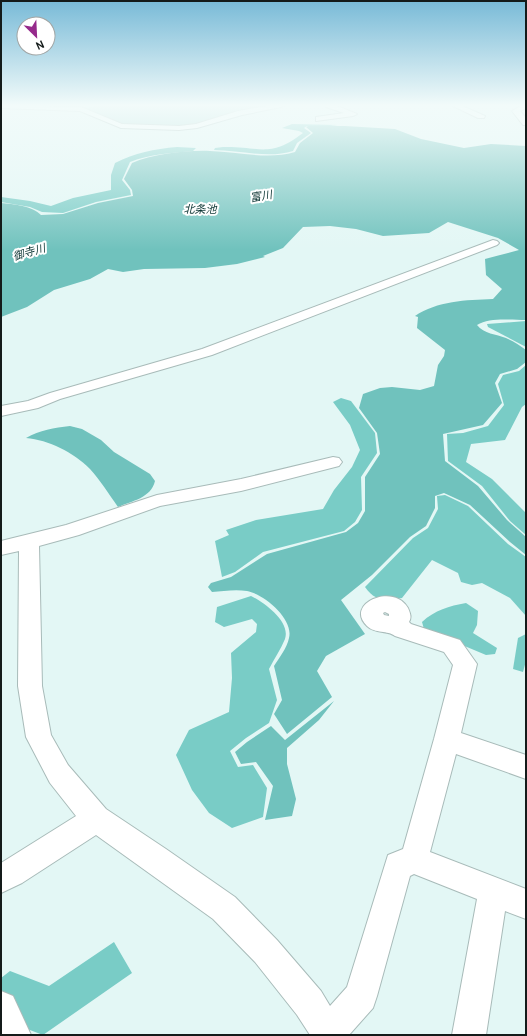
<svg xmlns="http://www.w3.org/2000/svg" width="527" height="1036" viewBox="0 0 527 1036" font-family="Cabin,'Noto Sans JP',sans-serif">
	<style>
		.green { fill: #abdad6 }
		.forest { fill: #79ccc6 }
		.water { fill: #70c2bd }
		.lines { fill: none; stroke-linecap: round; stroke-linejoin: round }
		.street-casing { stroke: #a8bbb9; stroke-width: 2 }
		.street { fill: #fff; fill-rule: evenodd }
		.labels { text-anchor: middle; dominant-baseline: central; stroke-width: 4; stroke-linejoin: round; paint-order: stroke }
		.far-water-label { font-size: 11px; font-style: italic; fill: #0c3533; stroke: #fff }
	</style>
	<rect width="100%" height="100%" fill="#e3f7f5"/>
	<path class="green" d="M 104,105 L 270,105 L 270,106 L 191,126 L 174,127 L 119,124 L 84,108 Z"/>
	<g class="forest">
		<path d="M 292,124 L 338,125 L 322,127 L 307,126 L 304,128 L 311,133 L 297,143 L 293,151 C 268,159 240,150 214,150 L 215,148 L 223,147 C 260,146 269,159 303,133 L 299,131 L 282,128 Z"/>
		<path d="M 177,147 L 196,148 L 193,151 C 172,153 150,154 130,162 L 122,180 L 130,190 L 131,195 L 96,202 L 63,213 L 42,212 L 30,207 L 1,202 L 1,197 L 30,201 L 51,206 L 73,198 L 111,190 L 111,175 L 115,163 C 135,153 154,149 177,147 Z"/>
		<path d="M 526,321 L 526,347 L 488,327 L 487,324 Z"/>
		<path d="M 526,365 L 526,404 L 522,407 L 505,440 L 471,444 L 466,462 L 492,479 L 526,513 L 526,535 L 510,521 L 482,486 L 448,461 L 447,434 L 463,433 L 488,426 L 504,405 L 498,384 L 503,375 L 519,371 Z"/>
		<path d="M 341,398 L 351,401 L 375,433 L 377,453 L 361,477 L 362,510 L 355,522 L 344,531 L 263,552 L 235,572 L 222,577 L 215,541 L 229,535 L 226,530 L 256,520 L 323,509 L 334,490 L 352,467 L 360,450 L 350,425 L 333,402 Z"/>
		<path d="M 445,495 L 468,506 L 508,544 L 526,557 L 526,616 L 510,598 L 482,583 L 472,585 L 461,582 L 458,573 L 432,560 L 402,598 C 385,601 376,602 365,587 L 413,538 L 428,528 L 438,509 L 437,496 Z"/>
		<path d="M 251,596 C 263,602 291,621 285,639 C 281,649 274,659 269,669 L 277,700 L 269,723 L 246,738 L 230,751 L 238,767 L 253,765 L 267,788 L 263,817 L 232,828 L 209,813 L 192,790 L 176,755 L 189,730 L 229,712 L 232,678 L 231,653 L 256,632 L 257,624 L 252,619 L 224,627 L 215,622 L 217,607 Z"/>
		<path d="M 466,603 L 478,611 L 477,625 L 473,633 L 497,648 L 495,654 L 486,655 L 424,629 L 422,622 C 435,610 449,606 466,603 Z"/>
		<path d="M 526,634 L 526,661 L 523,672 L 513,669 L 518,638 Z"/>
		<path d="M 114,942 L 132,973 L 43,1035 L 1,1019 L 1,978 L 10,971 L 49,986 Z"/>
	</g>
	<g class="water">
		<path d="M 308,126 L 345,126 L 395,129 L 421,139 L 464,148 L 491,144 L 526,146 L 526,320 C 510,320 490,317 477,325 C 484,334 496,334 506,338 C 513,341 520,345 526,350 L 526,362 L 517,369 L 500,374 L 495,383 L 502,403 L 483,425 L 443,434 L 445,461 L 478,486 L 507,520 L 526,537 L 526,555 L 510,542 L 470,505 L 444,493 L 435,496 L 435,508 L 426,526 L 410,537 L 372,575 L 341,600 L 365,634 L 326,656 L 317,671 L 332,697 L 287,734 L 274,714 L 282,700 L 274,666 C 279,658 287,648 289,638 C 294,619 264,594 247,591 C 236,589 223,591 212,592 L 208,587 L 211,583 L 231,577 L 267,554 L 346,532 L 358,523 L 365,511 L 365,477 L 380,454 L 377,433 L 359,408 L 363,394 L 380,388 L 392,387 L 420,390 L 434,386 L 438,365 L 444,356 L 445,350 L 417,328 L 418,317 L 415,316 C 437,301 466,300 493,299 L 502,289 L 486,275 L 485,259 L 519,250 L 498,238 L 448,222 L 429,233 L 383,236 L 356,229 L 330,226 L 303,227 L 283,248 L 263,256 L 265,257 L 237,264 L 205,268 L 144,269 L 123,272 L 108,269 L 90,279 L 54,290 L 27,307 L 1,317 L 1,203 C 13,204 33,206 41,215 L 63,214 L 98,203 L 133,196 L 132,190 L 124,179 L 132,163 C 153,154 187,150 210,151 C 238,152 268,160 295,152 L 300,143 L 313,133 L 306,127 Z"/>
		<path d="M 70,426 L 82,429 L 101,440 L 114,452 L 150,474 L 155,481 C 151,498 132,501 118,507 C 109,494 100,480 90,469 C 73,452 49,440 26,438 C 40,430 54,428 70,426 Z"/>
		<path d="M 334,701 L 319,720 L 287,748 L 287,764 L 296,799 L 292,816 L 265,820 L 273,786 L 256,762 L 241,764 L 235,752 L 247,742 L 271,726 L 285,740 Z"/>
	</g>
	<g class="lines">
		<g class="street-casing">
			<g id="street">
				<path d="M 1,105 L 81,107 L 122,124 L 179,126 L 196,124 L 238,111 L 272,105 L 285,105 L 281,107 L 242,115 L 197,128 L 179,130 L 121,128 L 80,111 L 1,108 Z"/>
				<path d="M 326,105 L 335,105 L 357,114 L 353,116 L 316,121 L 316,117 L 344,113 L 326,107 Z"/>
				<path d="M 451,105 L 460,105 L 485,116 L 484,118 L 478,118 Z"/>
				<path d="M 522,105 L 526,105 L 526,108 L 520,111 L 526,118 L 526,125 L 523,125 L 512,111 Z"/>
				<path d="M 493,240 L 497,241 L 499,243 L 497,245 L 212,355 L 60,399 L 38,408 L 1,416 L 1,406 L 28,401 L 50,393 L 202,349 Z"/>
				<path d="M 333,457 L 339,458 L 342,462 L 339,466 L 241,491 L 160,506 L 79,535 L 39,546 L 42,686 L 51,735 L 68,765 L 106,809 L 166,849 L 235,897 L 277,940 L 321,991 L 330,1006 L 347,987 L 388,855 L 403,849 L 434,739 L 453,665 L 444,652 L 395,636 C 388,630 375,634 367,626 C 344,604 393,582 408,608 C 410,613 412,617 409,622 L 411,624 L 460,640 L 477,664 L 461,733 L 526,755 L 526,779 L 456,754 L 430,852 L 526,889 L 526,919 L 505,911 L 486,1035 L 452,1035 L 477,899 L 414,874 L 410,876 L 377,996 L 373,1008 L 349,1035 L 310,1035 L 297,1015 L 255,962 L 213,919 L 96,835 L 22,883 L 1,893 L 1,863 L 76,816 L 50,783 L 26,737 L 18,686 L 19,551 L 1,555 L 1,541 L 66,525 L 157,495 L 241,479 ZM 385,612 L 389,614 L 389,616 L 384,615 L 383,613 Z"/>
				<path d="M 1,991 L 13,996 L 31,1035 L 1,1035 Z"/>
			</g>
		</g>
		<use href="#street" class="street"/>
	</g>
	<linearGradient id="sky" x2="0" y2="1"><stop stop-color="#78bad7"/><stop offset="0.42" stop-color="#f2fbfa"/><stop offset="1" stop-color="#f2fbfa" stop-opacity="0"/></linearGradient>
	<rect width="527" height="250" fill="url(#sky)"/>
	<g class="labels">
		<g class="far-water-label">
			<text transform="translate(261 196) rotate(-10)">富川</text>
			<text x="200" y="209">北条池</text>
			<text transform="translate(29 252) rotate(-16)">御寺川</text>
		</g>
	</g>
	<rect width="527" height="1036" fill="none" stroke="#141b1a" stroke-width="4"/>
	<g transform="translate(36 36) rotate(156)"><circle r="19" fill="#ffffff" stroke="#a1a4a3"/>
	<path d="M0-3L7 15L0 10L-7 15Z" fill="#962a8c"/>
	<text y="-6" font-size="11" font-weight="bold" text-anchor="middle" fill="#141b1a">N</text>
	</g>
</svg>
